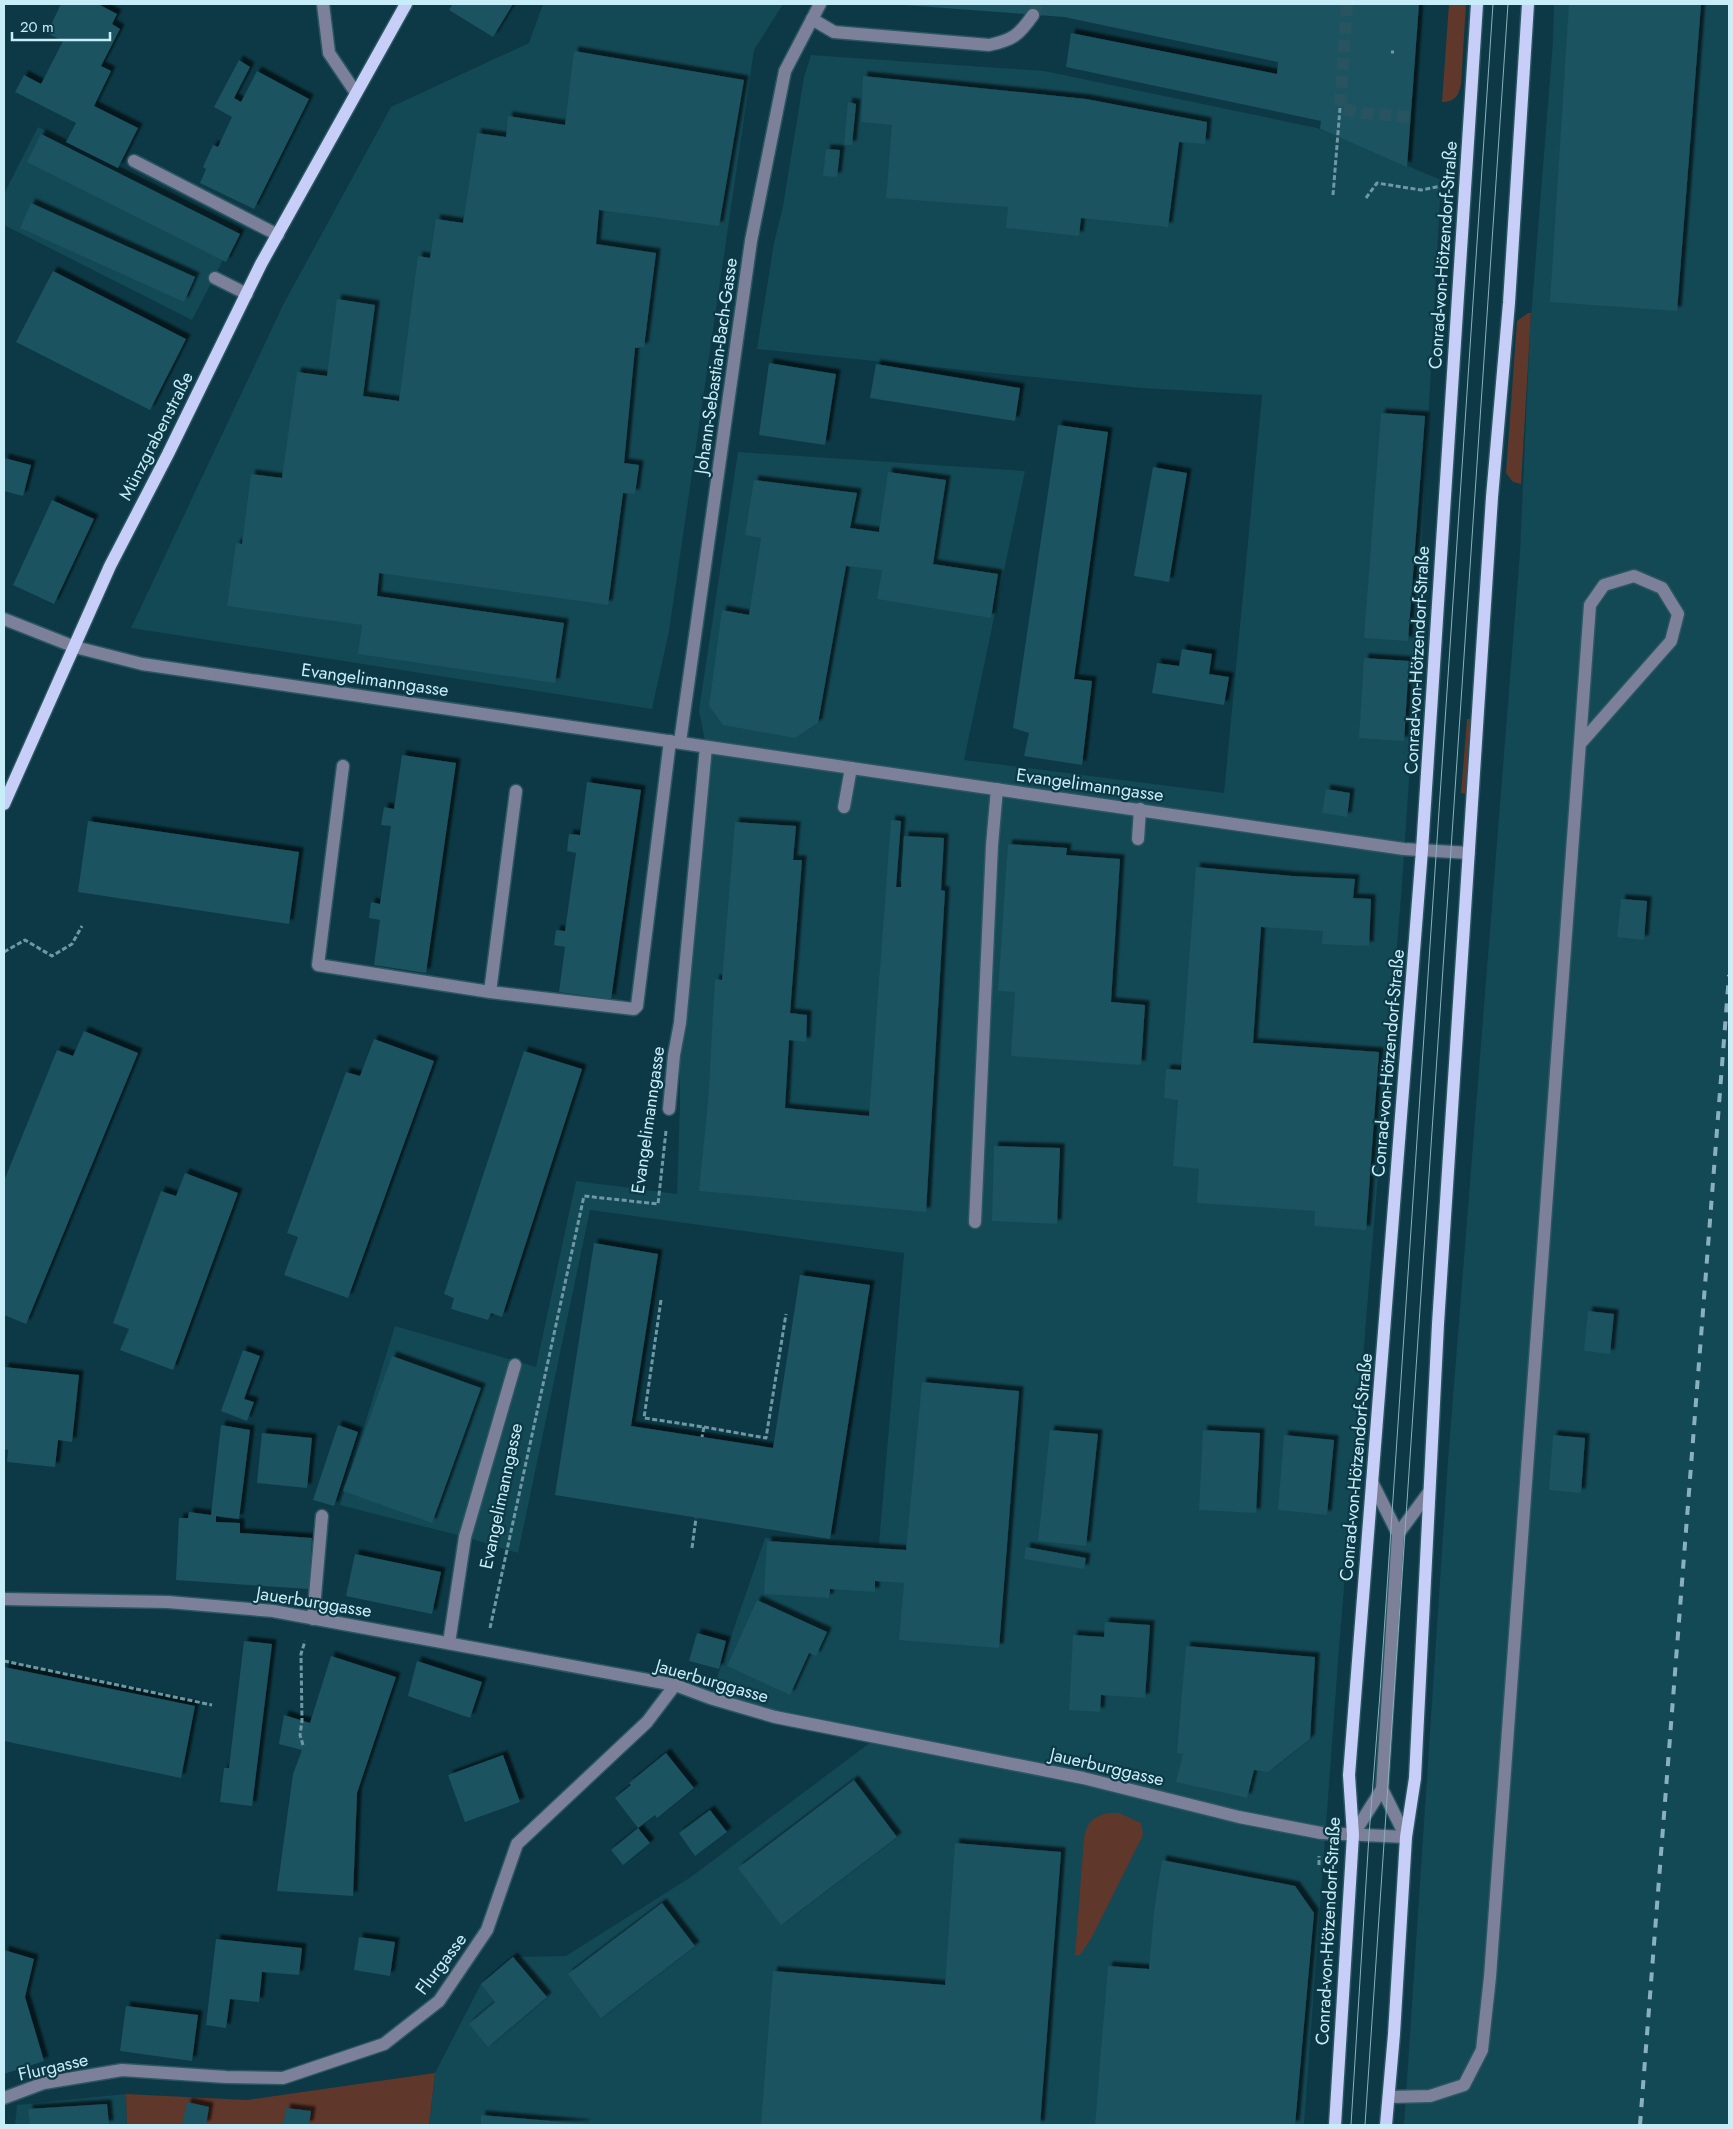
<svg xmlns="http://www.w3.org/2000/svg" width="1733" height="2129" viewBox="0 0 1733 2129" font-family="Jost,sans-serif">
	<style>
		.built { fill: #134855 }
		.green { fill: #5f372b }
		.building { fill: #1b5260; filter: url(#shadow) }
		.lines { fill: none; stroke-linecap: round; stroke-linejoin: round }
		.minor-tunnel { stroke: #285460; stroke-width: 12; stroke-dasharray: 12 6; stroke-linecap: butt }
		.minor-casing { stroke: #2a5662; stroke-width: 15 }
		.major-casing { stroke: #2a5662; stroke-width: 15 }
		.path { stroke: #6e98a4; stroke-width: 3; stroke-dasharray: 5 2.5; stroke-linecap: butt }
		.minor { stroke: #7c8099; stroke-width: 12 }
		.major { stroke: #c7cef7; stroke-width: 12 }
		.tram { stroke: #89b1bd; stroke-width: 1 }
		.rail { stroke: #89b1bd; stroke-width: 4; stroke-dasharray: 9 9; stroke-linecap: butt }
		.labels { text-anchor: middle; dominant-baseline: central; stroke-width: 4.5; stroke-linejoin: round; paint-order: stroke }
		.street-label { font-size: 18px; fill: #c7edf9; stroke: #0c3945 }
	</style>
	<defs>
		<filter id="shadow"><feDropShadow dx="4.5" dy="-4.5" stdDeviation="1" flood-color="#0009"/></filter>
	</defs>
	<rect width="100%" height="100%" fill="#0c3945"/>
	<g class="built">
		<path d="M 543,4 L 783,4 L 754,50 L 669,631 L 652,709 L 131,628 L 283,305 L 391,107 L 529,43 Z"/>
		<path d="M 1554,4 L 1729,4 L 1729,2125 L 1404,2125 L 1448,1460 L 1520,552 L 1530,330 L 1553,41 Z"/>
		<path d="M 811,55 L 1044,71 L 1317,128 L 1441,180 L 1409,781 L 1401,897 L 1339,1648 L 1304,2125 L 429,2125 L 435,2073 L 481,1984 L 513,1957 L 566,1956 L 691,1877 L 871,1742 L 710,1698 L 765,1538 L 879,1544 L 904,1253 L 590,1210 L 518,1553 L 465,1537 L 340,1505 L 395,1326 L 536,1367 L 576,1181 L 677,1194 L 680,1104 L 680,1023 L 706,747 L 699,710 L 738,452 L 1025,471 L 964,760 L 1224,793 L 1262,395 L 1142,388 L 757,349 L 774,243 L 783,206 L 804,77 Z"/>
		<path d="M 38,127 L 239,229 L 192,320 L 4,225 L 4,194 Z"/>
		<path d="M 126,2094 L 127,2125 L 15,2125 L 17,2105 Z"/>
	</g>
	<g class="green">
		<path d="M 1449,4 L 1466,4 L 1461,84 C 1459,96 1454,102 1442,102 Z"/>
		<path d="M 1528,313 L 1531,313 L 1521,484 L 1513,482 L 1506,473 L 1517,321 Z"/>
		<path d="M 1467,719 L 1471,719 L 1472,760 L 1469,794 L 1461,793 Z"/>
		<path d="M 1107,1813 L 1119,1813 L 1141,1823 L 1143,1835 L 1092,1937 L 1080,1955 L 1075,1956 L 1084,1838 C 1087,1822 1092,1818 1107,1813 Z"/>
		<path d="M 435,2073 L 429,2125 L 127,2125 L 126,2094 L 247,2100 Z"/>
	</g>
	<g class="building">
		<path d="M 61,4 L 98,4 L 117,14 L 112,24 L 120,29 L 101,66 L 111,71 L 94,106 L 138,128 L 118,168 L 66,142 L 76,123 L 15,92 L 24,75 L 41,84 L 63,41 L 47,33 Z"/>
		<path d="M 453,4 L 513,4 L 493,37 L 449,10 Z"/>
		<path d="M 891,4 L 1419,4 L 1407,167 L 1320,129 L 1321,121 L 1066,67 L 1071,33 L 1277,74 L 1278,62 L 1064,17 Z"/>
		<path d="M 1569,4 L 1701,4 L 1677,311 L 1550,302 Z"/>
		<path d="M 574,51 L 744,80 L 719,226 L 599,210 L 596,244 L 656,253 L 644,347 L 635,348 L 624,463 L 639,465 L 635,494 L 623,493 L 608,605 L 379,573 L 377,596 L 564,623 L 555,683 L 358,654 L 362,625 L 227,606 L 236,543 L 242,544 L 251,474 L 282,478 L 297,372 L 327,376 L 337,299 L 375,305 L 363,396 L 399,401 L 418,256 L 430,258 L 436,219 L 463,223 L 477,133 L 506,137 L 508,116 L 565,125 Z"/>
		<path d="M 239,60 L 250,67 L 234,98 L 241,102 L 257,71 L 309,99 L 254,209 L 200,183 L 206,169 L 203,167 L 213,145 L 218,147 L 232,117 L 214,107 Z"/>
		<path d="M 863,76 L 1086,99 L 1207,122 L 1205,144 L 1179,142 L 1168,227 L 1081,218 L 1079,236 L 1006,228 L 1008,207 L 886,198 L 892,125 L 861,122 Z"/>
		<path d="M 848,102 L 856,104 L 852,145 L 844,145 Z"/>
		<path d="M 41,134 L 240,234 L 226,262 L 27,162 Z"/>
		<path d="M 826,149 L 840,150 L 837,177 L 823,176 Z"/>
		<path d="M 31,203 L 195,277 L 184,302 L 20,228 Z"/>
		<path d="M 53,271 L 186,339 L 150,410 L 16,342 Z"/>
		<path d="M 769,363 L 836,374 L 825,445 L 759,435 Z"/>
		<path d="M 876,364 L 1020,388 L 1015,421 L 870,398 Z"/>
		<path d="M 1381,413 L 1425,416 L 1408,641 L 1364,638 Z"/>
		<path d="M 1058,425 L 1108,432 L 1074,679 L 1092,681 L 1082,765 L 1024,756 L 1029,733 L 1013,728 Z"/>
		<path d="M 4,458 L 31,465 L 23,496 L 4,491 Z"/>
		<path d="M 1153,467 L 1187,473 L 1169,582 L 1134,576 Z"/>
		<path d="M 888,472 L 946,480 L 933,564 L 998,574 L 991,618 L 877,599 L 882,570 L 846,566 L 818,723 L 795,738 L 723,725 L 709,706 L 722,610 L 749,615 L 761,538 L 745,535 L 754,480 L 857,493 L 850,528 L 879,532 Z"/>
		<path d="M 52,500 L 94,519 L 54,604 L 13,585 Z"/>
		<path d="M 1182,649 L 1212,654 L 1209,674 L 1229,677 L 1224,705 L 1152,693 L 1157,663 L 1179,666 Z"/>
		<path d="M 1364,658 L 1409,661 L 1404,741 L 1359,738 Z"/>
		<path d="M 402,755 L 456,763 L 426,973 L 374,965 L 380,920 L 369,918 L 371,902 L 380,904 L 391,826 L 381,825 L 384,807 L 394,809 Z"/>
		<path d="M 587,782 L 641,790 L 611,999 L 559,992 L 565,947 L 554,945 L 556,930 L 565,931 L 576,853 L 567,851 L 569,834 L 580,835 Z"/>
		<path d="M 1326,789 L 1350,793 L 1347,817 L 1322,813 Z"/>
		<path d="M 891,820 L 901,821 L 896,887 L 901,887 L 904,836 L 944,838 L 941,890 L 945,891 L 926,1212 L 699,1191 L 708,1102 L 715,979 L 722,980 L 735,822 L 796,826 L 793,860 L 802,860 L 790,1013 L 807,1015 L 806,1042 L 789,1040 L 785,1108 L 869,1116 Z"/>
		<path d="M 88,821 L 299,852 L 289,924 L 78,892 Z"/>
		<path d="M 1008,844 L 1067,848 L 1066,855 L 1120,859 L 1111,1002 L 1145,1005 L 1141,1065 L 1011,1056 L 1015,992 L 998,991 Z"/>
		<path d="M 1196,867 L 1292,876 L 1355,879 L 1353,898 L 1371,899 L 1369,946 L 1322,944 L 1323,931 L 1261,927 L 1253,1043 L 1379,1052 L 1366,1230 L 1314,1226 L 1315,1211 L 1197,1203 L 1199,1169 L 1173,1166 L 1178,1100 L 1164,1098 L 1166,1069 L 1181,1070 Z"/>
		<path d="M 1621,899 L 1647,901 L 1644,940 L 1617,937 Z"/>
		<path d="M 84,1031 L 138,1053 L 26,1324 L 4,1315 L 4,1181 L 57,1050 L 73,1056 Z"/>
		<path d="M 374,1039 L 434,1061 L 348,1298 L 284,1275 L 298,1237 L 287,1233 L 346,1072 L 360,1076 Z"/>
		<path d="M 524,1051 L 582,1069 L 502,1317 L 491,1313 L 488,1320 L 451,1309 L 454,1298 L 444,1294 Z"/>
		<path d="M 994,1146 L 1060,1148 L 1057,1224 L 992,1221 Z"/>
		<path d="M 185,1173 L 238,1193 L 173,1370 L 120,1350 L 129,1329 L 113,1323 L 161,1191 L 176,1196 Z"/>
		<path d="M 594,1243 L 658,1254 L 631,1426 L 773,1448 L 800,1275 L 870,1285 L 830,1539 L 555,1495 Z"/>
		<path d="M 1588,1311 L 1614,1314 L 1610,1354 L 1584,1351 Z"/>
		<path d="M 243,1350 L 260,1356 L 244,1399 L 254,1402 L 247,1421 L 221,1411 Z"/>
		<path d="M 392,1356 L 481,1388 L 432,1523 L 343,1491 Z"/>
		<path d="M 4,1367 L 79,1375 L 72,1442 L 58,1440 L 55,1467 L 7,1462 L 8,1450 L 4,1449 Z"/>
		<path d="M 922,1382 L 1019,1391 L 999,1648 L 899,1640 L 904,1583 L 875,1581 L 875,1592 L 830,1589 L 829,1598 L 764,1594 L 767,1541 L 906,1550 Z"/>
		<path d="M 221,1425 L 250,1430 L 239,1519 L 216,1516 L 216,1522 L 240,1523 L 240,1533 L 312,1538 L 309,1589 L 176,1580 L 179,1518 L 188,1518 L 189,1512 L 211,1515 Z"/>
		<path d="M 338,1425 L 358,1432 L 334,1506 L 313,1500 Z"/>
		<path d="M 1050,1430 L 1098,1434 L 1086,1546 L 1038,1541 Z"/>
		<path d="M 1203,1430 L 1260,1433 L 1256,1513 L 1199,1510 Z"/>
		<path d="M 262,1433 L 312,1438 L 307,1488 L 257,1483 Z"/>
		<path d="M 1284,1435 L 1334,1440 L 1327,1515 L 1278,1510 Z"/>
		<path d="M 1553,1435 L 1585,1438 L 1581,1493 L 1549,1490 Z"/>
		<path d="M 1026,1547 L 1086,1558 L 1084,1569 L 1024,1559 Z"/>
		<path d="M 355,1554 L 441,1572 L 432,1614 L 346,1596 Z"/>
		<path d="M 757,1600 L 827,1632 L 816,1656 L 809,1653 L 790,1695 L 727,1666 Z"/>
		<path d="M 1105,1622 L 1150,1625 L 1145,1698 L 1101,1695 L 1100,1712 L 1069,1710 L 1073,1635 L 1104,1637 Z"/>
		<path d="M 697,1633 L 726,1641 L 719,1669 L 689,1661 Z"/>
		<path d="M 244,1641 L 272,1644 L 252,1806 L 220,1802 L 224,1768 L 229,1768 Z"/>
		<path d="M 1186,1646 L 1315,1657 L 1310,1739 L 1268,1772 L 1254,1770 L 1247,1798 L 1176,1782 L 1183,1754 L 1177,1753 Z"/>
		<path d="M 331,1656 L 396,1677 L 357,1793 L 353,1896 L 277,1891 L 293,1774 L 302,1750 L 279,1744 L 284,1715 L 310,1723 Z"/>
		<path d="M 417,1661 L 482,1682 L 470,1718 L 408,1696 Z"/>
		<path d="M 4,1667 L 195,1706 L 181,1778 L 4,1741 Z"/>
		<path d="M 666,1753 L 694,1788 L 657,1818 L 655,1815 L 638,1828 L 615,1798 L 631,1785 L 629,1783 Z"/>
		<path d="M 503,1755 L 520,1802 L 465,1822 L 448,1775 Z"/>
		<path d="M 854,1780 L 897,1837 L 781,1925 L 738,1868 Z"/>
		<path d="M 710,1810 L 727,1832 L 695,1856 L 679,1833 Z"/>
		<path d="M 638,1828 L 650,1843 L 623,1865 L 611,1850 Z"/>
		<path d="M 955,1843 L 1061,1852 L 1040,2125 L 761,2125 L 773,1971 L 945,1985 Z"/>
		<path d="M 1162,1860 L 1295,1886 L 1314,1913 L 1295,2125 L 1095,2125 L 1108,1966 L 1149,1969 L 1154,1911 Z"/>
		<path d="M 662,1903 L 695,1946 L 601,2018 L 568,1974 Z"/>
		<path d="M 359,1937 L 395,1942 L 390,1976 L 354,1970 Z"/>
		<path d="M 216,1939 L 302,1948 L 299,1975 L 262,1972 L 259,2002 L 230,1999 L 226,2028 L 206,2025 Z"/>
		<path d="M 4,1950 L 34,1959 L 25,1997 L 44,2061 L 4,2074 Z"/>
		<path d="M 513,1957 L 547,1997 L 488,2047 L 469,2024 L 495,2002 L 481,1984 Z"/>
		<path d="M 126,2006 L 198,2015 L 192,2061 L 120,2051 Z"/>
		<path d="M 187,2102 L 209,2107 L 206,2125 L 182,2124 Z"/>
		<path d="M 107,2104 L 109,2125 L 30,2125 L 28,2109 Z"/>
		<path d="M 286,2108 L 311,2111 L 309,2125 L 283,2125 Z"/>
		<path d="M 481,2115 L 585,2124 L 585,2125 L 481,2125 Z"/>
	</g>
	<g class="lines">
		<g class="minor-tunnel">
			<path d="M 1347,4 L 1340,108 L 1363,113 L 1410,117"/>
			<path d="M 1033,15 L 1037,4"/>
		</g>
		<g class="minor-casing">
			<g id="minor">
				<path d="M 323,4 L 329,53 L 356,93"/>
				<path d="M 812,19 L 834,32 L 989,45 C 1013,40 1019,35 1033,15"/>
				<path d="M 134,161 L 278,235"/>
				<path d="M 215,278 L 247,294"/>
				<path d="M 4,619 L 75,647 L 142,664 L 1404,849 L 1469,853"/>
				<path d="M 680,742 L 751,241 L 785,71 L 820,4"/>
				<path d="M 343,766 L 318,965 L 490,992"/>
				<path d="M 516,791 L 490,992 L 634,1009 L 637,1006 L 670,741"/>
				<path d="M 844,807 L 851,768"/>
				<path d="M 1138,839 L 1140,809"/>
				<path d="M 669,1109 L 674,1055 L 680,1023 L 706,747"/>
				<path d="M 975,1222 L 992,845 L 997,789"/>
				<path d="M 1372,1482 L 1398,1534 L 1382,1789 L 1406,1837"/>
				<path d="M 1398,1534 L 1429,1492"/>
				<path d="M 4,1599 L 168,1602 L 273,1611 L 675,1685 L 710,1698 L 775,1717 L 1083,1778 L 1239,1817 L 1321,1833 L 1406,1837"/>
				<path d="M 313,1619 L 322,1516"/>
				<path d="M 449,1643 L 465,1537 L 515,1365"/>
				<path d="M 1353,1835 L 1382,1789"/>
				<path d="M 1389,2097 L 1430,2096 L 1464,2085 L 1482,2050 L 1490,1977 L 1590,605 L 1604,585 L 1634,576 L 1662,588 L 1678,614 L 1671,641 L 1580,744"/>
				<path d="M 4,2098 L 44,2083 L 122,2070 L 226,2077 L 283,2078 L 384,2044 L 439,2001 L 487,1930 L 517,1844 L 647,1722 L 675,1685"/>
			</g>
		</g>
		<g class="major-casing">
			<g id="major">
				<path d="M 4,804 L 110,566 L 168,454 L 261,264 L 406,4"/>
				<path d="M 1335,2125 L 1353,1835 L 1349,1775 L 1422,850 L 1477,4"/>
				<path d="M 1386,2125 L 1394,2034 L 1406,1837 L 1415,1778 L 1438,1324 L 1492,497 L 1509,303 L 1528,4"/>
			</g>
		</g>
		<g class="path">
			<path d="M 1391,52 L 1394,52"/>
			<path d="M 1333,195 L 1340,108"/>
			<path d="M 1366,198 L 1377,183 L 1421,190 L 1442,186"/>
			<path d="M 4,952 L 25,940 L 52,956 L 72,944 L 82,926"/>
			<path d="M 661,1300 L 644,1418 L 704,1427 L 702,1437"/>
			<path d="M 704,1427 L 766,1438 L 786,1314"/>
			<path d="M 692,1548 L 696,1518"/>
			<path d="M 490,1628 L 584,1196 L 658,1204 L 666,1131"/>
			<path d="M 4,1661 L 212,1705"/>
			<path d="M 303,1745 L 300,1735 L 302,1721 L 301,1654 L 305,1641"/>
			<path d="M 1319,1865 L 1319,1856"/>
		</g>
		<use href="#minor" class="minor"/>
		<use href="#major" class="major"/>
		<g class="tram">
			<path d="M 1351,2125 L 1369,1835 L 1380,1693 L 1493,4"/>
			<path d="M 1365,2125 L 1508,4"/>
		</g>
		<path class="rail" d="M 1640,2125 L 1729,975"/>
	</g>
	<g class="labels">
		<g class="street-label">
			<text transform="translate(1443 255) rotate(-86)">Conrad-von-Hötzendorf-Straße</text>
			<text transform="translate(716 366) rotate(-82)">Johann-Sebastian-Bach-Gasse</text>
			<text transform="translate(156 436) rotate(-63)">Münzgrabenstraße</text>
			<text transform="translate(1417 660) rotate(-87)">Conrad-von-Hötzendorf-Straße</text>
			<text transform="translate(375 680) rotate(8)">Evangelimanngasse</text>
			<text transform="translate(1090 785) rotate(8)">Evangelimanngasse</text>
			<text transform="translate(1388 1063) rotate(-85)">Conrad-von-Hötzendorf-Straße</text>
			<text transform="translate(648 1120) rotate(-82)">Evangelimanngasse</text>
			<text transform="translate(1356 1467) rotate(-85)">Conrad-von-Hötzendorf-Straße</text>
			<text transform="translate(501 1496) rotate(-78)">Evangelimanngasse</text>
			<text transform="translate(314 1602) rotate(9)">Jauerburggasse</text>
			<text transform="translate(712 1681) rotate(16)">Jauerburggasse</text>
			<text transform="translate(1107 1767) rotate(13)">Jauerburggasse</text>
			<text transform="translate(1328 1931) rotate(-87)">Conrad-von-Hötzendorf-Straße</text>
			<text transform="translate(441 1964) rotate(-53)">Flurgasse</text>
			<text transform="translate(53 2067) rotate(-13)">Flurgasse</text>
		</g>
	</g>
	<rect width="1733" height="2129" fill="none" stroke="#c7edf9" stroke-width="10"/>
	<path d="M12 32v8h98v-8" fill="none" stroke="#c7edf9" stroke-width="2.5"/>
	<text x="20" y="32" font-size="15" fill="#c7edf9" stroke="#0c3945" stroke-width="4" paint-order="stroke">20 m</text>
</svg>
